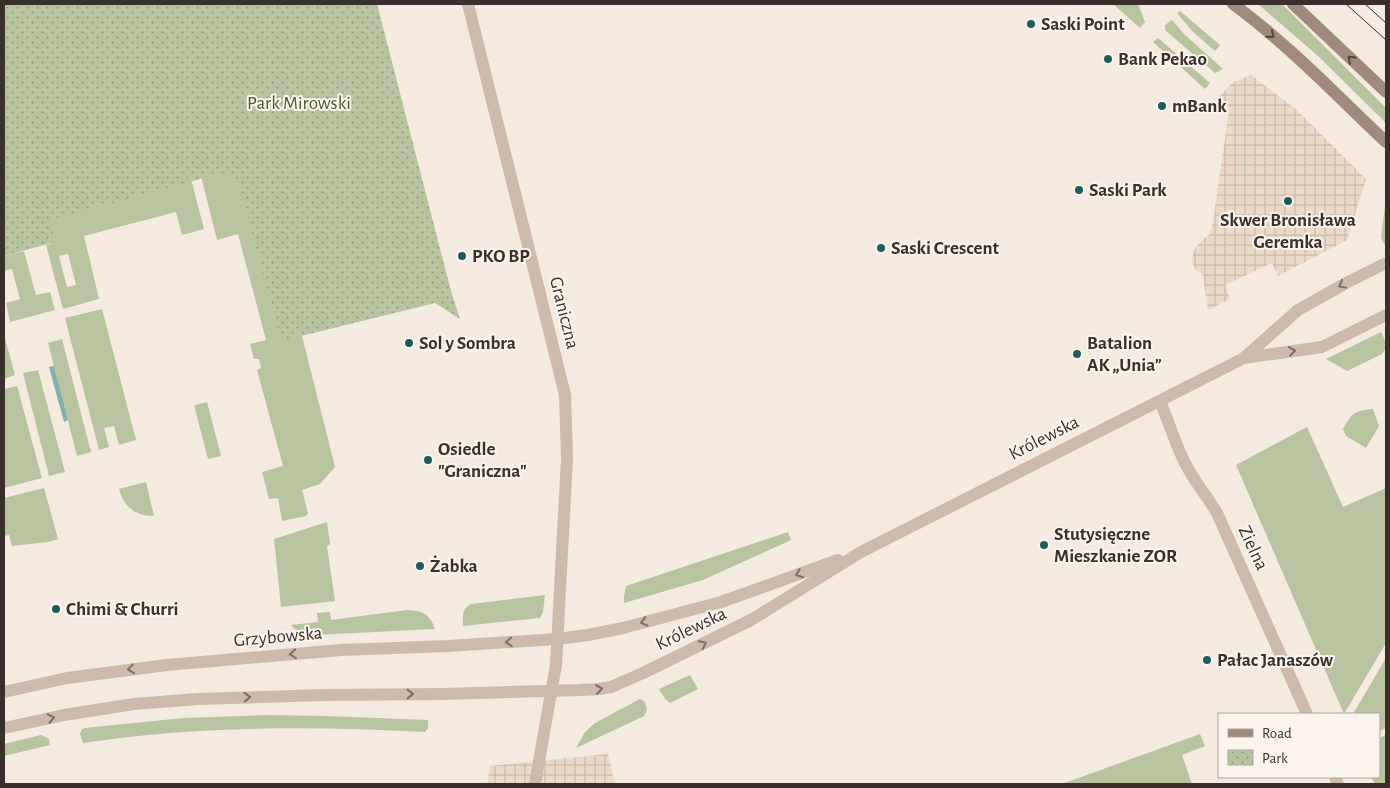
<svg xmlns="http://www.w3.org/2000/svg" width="1390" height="788" viewBox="0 0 1390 788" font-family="'Alegreya Sans',sans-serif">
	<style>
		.green { fill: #b8c3a0; fill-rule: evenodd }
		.park { fill: url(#park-dots) }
		.plaza { fill: url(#plaza-grid) }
		.water { fill: #7fb1b1 }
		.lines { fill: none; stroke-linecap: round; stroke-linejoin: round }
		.minor { stroke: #ccbaac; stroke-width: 12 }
		.tertiary { stroke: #ccbaac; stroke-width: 12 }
		.secondary { stroke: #a0897d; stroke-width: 12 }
		.tram { stroke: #3a2f2b; stroke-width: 1 }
		.oneway { stroke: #544640 }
		.oneway2 { stroke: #7c6e65 }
		.poi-dot { fill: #1f5b5d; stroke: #fbf4ed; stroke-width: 2 }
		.labels { text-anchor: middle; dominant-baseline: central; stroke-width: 4; stroke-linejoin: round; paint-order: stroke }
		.poi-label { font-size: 19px; font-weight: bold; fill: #3a2f2b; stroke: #fbf4ed; text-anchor: start }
		.park-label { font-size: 19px; fill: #4b592e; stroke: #fbf4ed }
		.street-label { font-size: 19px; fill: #3a2f2b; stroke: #fbf4ed }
	</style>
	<defs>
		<pattern id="park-dots" width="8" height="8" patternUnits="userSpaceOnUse" patternTransform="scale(1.25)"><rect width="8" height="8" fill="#b8c3a0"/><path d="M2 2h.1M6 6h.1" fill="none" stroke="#979f83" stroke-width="1.8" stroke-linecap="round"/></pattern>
		<pattern id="plaza-grid" width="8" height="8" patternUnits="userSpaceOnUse" patternTransform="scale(1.25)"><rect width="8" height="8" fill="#ebdac8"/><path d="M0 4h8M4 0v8" fill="none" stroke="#cabbac"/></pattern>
	</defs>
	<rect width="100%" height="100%" fill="#f4eae0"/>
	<g class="green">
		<path d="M 1113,4 L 1138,4 L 1145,22 L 1140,28 Z"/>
		<path d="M 1258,4 L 1282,4 L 1386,108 L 1386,123 L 1318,56 Z"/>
		<path d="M 1180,11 L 1220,45 L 1215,51 L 1194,33 L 1177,13 Z"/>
		<path d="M 1172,20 L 1184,34 L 1223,69 L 1215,73 L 1165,30 L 1165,25 Z"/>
		<path d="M 1158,38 L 1210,83 L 1205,89 L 1153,42 Z"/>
		<path d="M 185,156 L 204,229 L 182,235 L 176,212 L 84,236 L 99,299 L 63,309 L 46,245 L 55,242 L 4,219 ZM 68,254 L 76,285 L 67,287 L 59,256 Z"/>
		<path d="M 196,156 L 243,160 L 302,336 L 335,467 L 320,484 L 302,490 L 308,513 L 306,516 L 282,521 L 278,498 L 269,499 L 262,472 L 283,466 L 257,370 L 261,368 L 259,359 L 254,359 L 250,344 L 266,340 L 238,234 L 217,240 Z"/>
		<path d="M 1386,196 L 1386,244 L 1385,246 L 1381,238 Z"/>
		<path d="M 24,251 L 36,295 L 50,292 L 55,310 L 10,322 L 6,303 L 20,299 L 12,269 L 4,271 L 4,256 Z"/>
		<path d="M 102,309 L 136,440 L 119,445 L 114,426 L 104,428 L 109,447 L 99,450 L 65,318 Z"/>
		<path d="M 1381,332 C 1385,340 1389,346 1382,354 L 1347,371 L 1326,359 Z"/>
		<path d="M 4,335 L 15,375 L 4,379 Z"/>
		<path d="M 62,339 L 91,452 L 77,456 L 48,343 Z"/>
		<path d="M 38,370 L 65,472 L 49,476 L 23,373 Z"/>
		<path d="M 17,386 L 42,478 L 4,488 L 4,389 Z"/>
		<path d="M 207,402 L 221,456 L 208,459 L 194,405 Z"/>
		<path d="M 1373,409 L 1379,426 L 1366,448 L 1346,436 L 1343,429 C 1351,414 1355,410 1373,409 Z"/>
		<path d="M 1307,427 L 1343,507 L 1386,488 L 1386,643 L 1344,714 L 1236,465 Z"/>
		<path d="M 146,482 L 154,516 C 135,516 124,507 119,489 Z"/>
		<path d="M 44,488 L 58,539 L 48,542 L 12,546 L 9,535 L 4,536 L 4,498 Z"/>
		<path d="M 327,522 L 330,544 L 327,546 L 335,601 L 281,607 L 274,539 Z"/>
		<path d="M 788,532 L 791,540 L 703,580 L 624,603 L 624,596 L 626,586 Z"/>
		<path d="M 545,595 L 543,612 L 540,618 L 463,626 C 463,617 461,609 471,604 Z"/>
		<path d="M 407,610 C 422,610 431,615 435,629 L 315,635 C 306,634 297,632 291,625 L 318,622 L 317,613 L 330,612 L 331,620 Z"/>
		<path d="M 1386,658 L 1386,728 L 1379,731 L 1379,714 L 1353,714 Z"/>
		<path d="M 690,675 L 698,689 L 670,703 L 665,699 L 659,689 Z"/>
		<path d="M 640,699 L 645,702 L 647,710 L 644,716 L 576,748 L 585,732 L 595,723 Z"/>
		<path d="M 268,715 L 325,716 L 428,720 L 428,728 L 425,732 C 309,726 198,726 83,743 L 80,734 L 82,729 L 85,728 L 183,718 Z"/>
		<path d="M 1200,734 L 1205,746 L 1182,755 L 1192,784 L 1062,784 Z"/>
		<path d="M 41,735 L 49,739 L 50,745 L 4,756 L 4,744 Z"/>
		<path d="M 1386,735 L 1386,784 L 1375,784 L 1371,777 L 1379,777 L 1379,738 Z"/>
	</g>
	<path class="park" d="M 4,4 L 377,4 L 451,291 L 460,319 L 435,303 L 281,341 L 240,187 C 234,177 226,173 215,175 L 50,220 L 55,242 L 4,256 Z"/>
	<g class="plaza">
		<path d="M 1251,75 L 1297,110 L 1366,179 L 1347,240 L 1278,276 L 1272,263 L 1225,285 L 1230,299 L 1208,310 L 1203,275 L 1196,271 L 1192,262 L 1194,250 L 1200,242 L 1209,235 L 1213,222 L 1229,110 L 1218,98 L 1232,83 Z"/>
		<path d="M 608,754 L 615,784 L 487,784 L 490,766 Z"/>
	</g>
	<path class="water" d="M 54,366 L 68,420 L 64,422 L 49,367 Z"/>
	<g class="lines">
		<g class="minor">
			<path d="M 468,4 L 565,395 L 567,458 L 556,665 L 535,784"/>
			<path d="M 1160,401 C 1171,427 1179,457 1195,480 C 1202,491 1210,501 1217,513 L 1307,714"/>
			<path d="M 1335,777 L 1338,784"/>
		</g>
		<g class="tertiary">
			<path d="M 1244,358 L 1322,347 L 1386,315"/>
			<path d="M 4,692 L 67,678 L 167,665 L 341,650 L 448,646 L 557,639 L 588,635 L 623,628 L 721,602 L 838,560"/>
			<path d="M 4,728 L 64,715 L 134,704 L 198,699 L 323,695 L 443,694 L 581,690 L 599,689 L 611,687 L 643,673 L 751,620 L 861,552 L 1244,358 L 1298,310 L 1348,282 L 1386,263"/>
		</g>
		<g class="secondary">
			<path d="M 1233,4 C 1289,45 1336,95 1386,142"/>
			<path d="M 1293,4 L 1386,92"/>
		</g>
		<g class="tram">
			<path d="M 1346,4 L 1386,40"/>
			<path d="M 1365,4 L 1386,23"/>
		</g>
	</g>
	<defs><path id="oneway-chevron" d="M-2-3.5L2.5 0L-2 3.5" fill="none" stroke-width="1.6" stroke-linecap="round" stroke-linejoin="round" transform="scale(1.25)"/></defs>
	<g class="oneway">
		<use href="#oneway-chevron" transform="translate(1271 35) rotate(41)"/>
		<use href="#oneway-chevron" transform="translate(1351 59) rotate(-137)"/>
	</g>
	<g class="oneway2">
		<use href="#oneway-chevron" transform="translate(1342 285) rotate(151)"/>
		<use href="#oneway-chevron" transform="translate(1292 351) rotate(-8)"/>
		<use href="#oneway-chevron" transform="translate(799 574) rotate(160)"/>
		<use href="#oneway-chevron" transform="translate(644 622) rotate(165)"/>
		<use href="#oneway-chevron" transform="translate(509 642) rotate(176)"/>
		<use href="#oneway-chevron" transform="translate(703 644) rotate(-26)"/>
		<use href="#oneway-chevron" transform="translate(293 654) rotate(175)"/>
		<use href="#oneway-chevron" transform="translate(131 669) rotate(173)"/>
		<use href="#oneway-chevron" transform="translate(599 689) rotate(-8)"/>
		<use href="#oneway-chevron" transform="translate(410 694)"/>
		<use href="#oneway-chevron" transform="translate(247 697) rotate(-2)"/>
		<use href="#oneway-chevron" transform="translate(51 718) rotate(-12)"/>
	</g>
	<g class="poi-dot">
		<circle cx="1031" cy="24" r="5"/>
		<circle cx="1108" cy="59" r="5"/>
		<circle cx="1162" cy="106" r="5"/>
		<circle cx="1079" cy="190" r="5"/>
		<circle cx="1288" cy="201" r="5"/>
		<circle cx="881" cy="248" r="5"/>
		<circle cx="462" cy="256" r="5"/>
		<circle cx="409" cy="343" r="5"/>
		<circle cx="1077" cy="354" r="5"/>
		<circle cx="428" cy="460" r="5"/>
		<circle cx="1044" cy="545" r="5"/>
		<circle cx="420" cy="566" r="5"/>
		<circle cx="56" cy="609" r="5"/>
		<circle cx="1207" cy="660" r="5"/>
	</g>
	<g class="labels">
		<g class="poi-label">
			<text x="1041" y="24">Saski Point</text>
			<text x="1118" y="59">Bank Pekao</text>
			<text x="1172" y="106">mBank</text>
			<text x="1089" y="190">Saski Park</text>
			<text x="1288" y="220" text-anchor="middle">Skwer Bronisława<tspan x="1288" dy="22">Geremka</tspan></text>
			<text x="891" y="248">Saski Crescent</text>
			<text x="472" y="256">PKO BP</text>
			<text x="419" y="343">Sol y Sombra</text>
			<text x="1087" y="343">Batalion<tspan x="1087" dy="22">AK „Unia”</tspan></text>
			<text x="438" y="449">Osiedle<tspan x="438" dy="22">"Graniczna"</tspan></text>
			<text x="1054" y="534">Stutysięczne<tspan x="1054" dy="22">Mieszkanie ZOR</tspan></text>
			<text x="430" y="566">Żabka</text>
			<text x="66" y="609">Chimi &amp; Churri</text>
			<text x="1217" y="660">Pałac Janaszów</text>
		</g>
		<g class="park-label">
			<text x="299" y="103">Park Mirowski</text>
		</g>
		<g class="street-label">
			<text transform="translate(564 313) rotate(76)">Graniczna</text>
			<text transform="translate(1044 438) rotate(-27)">Królewska</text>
			<text transform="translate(1253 548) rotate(65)">Zielna</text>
			<text transform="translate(691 629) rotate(-26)">Królewska</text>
			<text transform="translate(278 637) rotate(-5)">Grzybowska</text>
		</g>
	</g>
	<rect width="1390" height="788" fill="none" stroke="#3a2f2b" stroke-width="10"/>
	<rect x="1218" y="713" width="162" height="65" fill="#fbf4ed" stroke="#aea59f"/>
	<rect x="1228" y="729" width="25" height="8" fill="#a0897d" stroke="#aea59f"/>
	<text x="1262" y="738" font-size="15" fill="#3a2f2b">Road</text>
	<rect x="1228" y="750" width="25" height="15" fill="url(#park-dots)" stroke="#aea59f"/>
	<text x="1262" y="763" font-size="15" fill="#3a2f2b">Park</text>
</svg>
